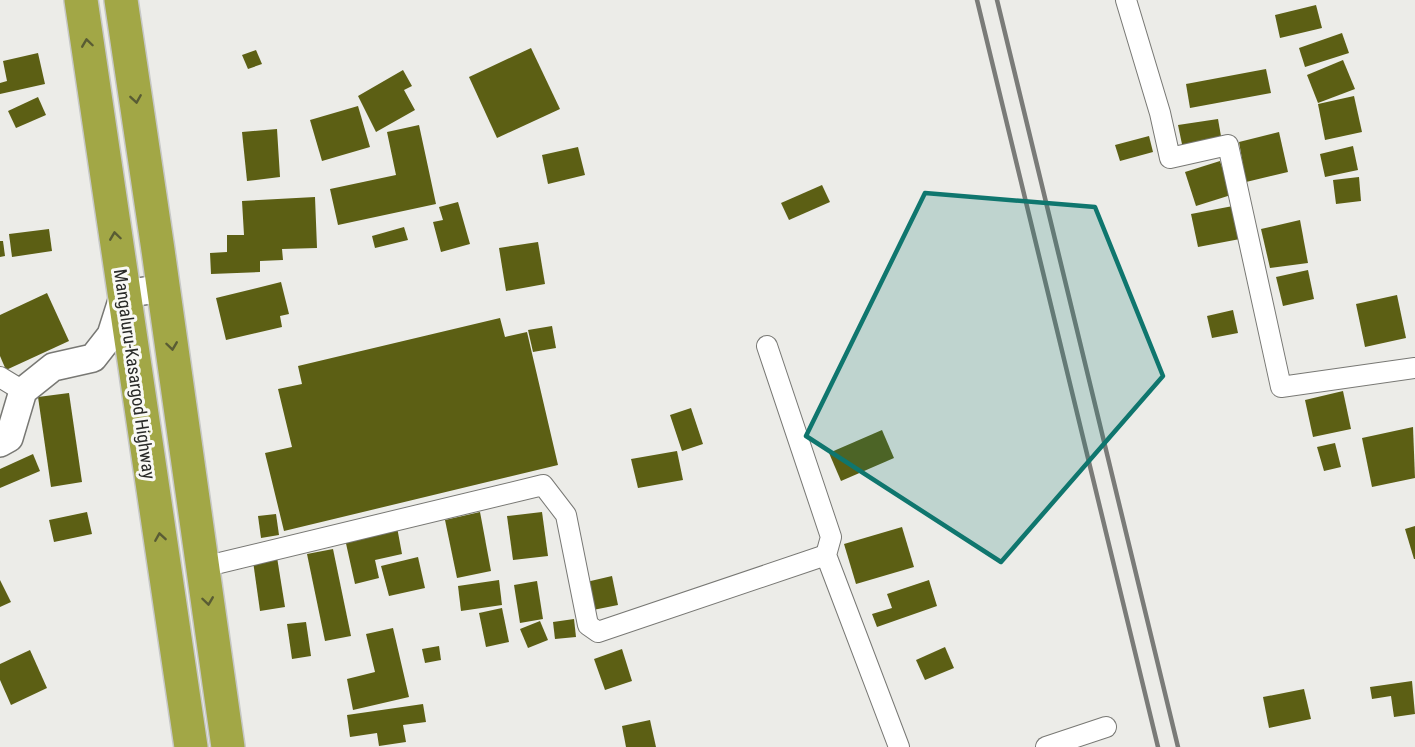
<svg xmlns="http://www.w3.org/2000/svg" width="1415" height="747" viewBox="0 0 1415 747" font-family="'Roboto Condensed',sans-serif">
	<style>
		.building { fill: #5c5f14 }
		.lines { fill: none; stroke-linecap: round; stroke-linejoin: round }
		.street-casing { stroke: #787874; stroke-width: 22 }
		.secondary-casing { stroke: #787874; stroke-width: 30 }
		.highway-casing { stroke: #c7c8c7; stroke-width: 36 }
		.street { stroke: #fff; stroke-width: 20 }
		.secondary { stroke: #fff; stroke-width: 27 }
		.highway { stroke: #a2a746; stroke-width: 33 }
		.rail { stroke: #7a7b78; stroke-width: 4.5 }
		.oneway { stroke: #595c34 }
		.marked { fill: #0f766e; fill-opacity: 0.2; stroke: #0f766e; stroke-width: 4.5; stroke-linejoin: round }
		.labels { text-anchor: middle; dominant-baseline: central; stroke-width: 6; stroke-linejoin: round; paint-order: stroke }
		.street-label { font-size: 18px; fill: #292a28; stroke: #f9f9f5 }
	</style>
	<rect width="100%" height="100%" fill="#ecece8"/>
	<g class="building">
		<path d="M 1316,5 L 1322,28 L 1280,38 L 1275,15 Z"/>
		<path d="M 1342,33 L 1349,53 L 1305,67 L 1299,48 Z"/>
		<path d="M 531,48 L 560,109 L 497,138 L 469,77 Z"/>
		<path d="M 256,50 L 262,64 L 248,69 L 242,55 Z"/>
		<path d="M 38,53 L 45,84 L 0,94 L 0,83 L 7,81 L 3,61 Z"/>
		<path d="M 1343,60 L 1355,89 L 1318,103 L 1307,75 Z"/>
		<path d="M 1266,69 L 1271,93 L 1190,108 L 1186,84 Z"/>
		<path d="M 403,70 L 412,86 L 404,90 L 415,110 L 376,132 L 358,96 Z"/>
		<path d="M 1354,96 L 1362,132 L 1325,140 L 1318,104 Z"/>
		<path d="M 38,97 L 46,115 L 16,128 L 8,111 Z"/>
		<path d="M 358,106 L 370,147 L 322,161 L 310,120 Z"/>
		<path d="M 1218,119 L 1222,142 L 1183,149 L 1178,125 Z"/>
		<path d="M 419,125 L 436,204 L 338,225 L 330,189 L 396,175 L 387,132 Z"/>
		<path d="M 277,129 L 280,177 L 247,181 L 242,132 Z"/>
		<path d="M 1279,132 L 1288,172 L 1246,182 L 1239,142 Z"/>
		<path d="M 1149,136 L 1153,152 L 1120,161 L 1115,145 Z"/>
		<path d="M 1353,146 L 1358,170 L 1325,177 L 1320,154 Z"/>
		<path d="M 578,147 L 585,175 L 548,184 L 542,155 Z"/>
		<path d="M 1220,161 L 1231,195 L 1196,206 L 1185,172 Z"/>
		<path d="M 1359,177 L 1361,201 L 1336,204 L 1333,180 Z"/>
		<path d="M 822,185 L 830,202 L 789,220 L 781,203 Z"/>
		<path d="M 315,197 L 317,248 L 282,249 L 283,260 L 260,261 L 260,272 L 211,274 L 210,253 L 227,252 L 227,235 L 244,235 L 242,201 Z"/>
		<path d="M 458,202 L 470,244 L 441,252 L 433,222 L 443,220 L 439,207 Z"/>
		<path d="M 1233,206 L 1240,239 L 1198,247 L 1191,214 Z"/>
		<path d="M 1300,220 L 1308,263 L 1270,268 L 1261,229 Z"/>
		<path d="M 404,227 L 408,240 L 375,248 L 372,236 Z"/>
		<path d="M 49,229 L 52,251 L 12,257 L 9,234 Z"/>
		<path d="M 0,241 L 3,241 L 5,256 L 0,257 Z"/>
		<path d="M 538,242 L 545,284 L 506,291 L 499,248 Z"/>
		<path d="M 1308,270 L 1314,299 L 1283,306 L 1276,277 Z"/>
		<path d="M 281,282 L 289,314 L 280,316 L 282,327 L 226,340 L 216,298 Z"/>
		<path d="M 47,293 L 69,341 L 6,370 L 0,356 L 0,315 Z"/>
		<path d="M 1397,295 L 1406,338 L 1365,347 L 1356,304 Z"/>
		<path d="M 1233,310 L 1238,333 L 1212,338 L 1207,316 Z"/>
		<path d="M 500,318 L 505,337 L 527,332 L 558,465 L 284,531 L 265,453 L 292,447 L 278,389 L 302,384 L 298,366 Z"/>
		<path d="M 552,326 L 556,348 L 533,352 L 528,330 Z"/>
		<path d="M 1343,391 L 1351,429 L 1313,437 L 1305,400 Z"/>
		<path d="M 69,393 L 82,482 L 51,487 L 38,397 Z"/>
		<path d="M 691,408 L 703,444 L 682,451 L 670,415 Z"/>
		<path d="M 1413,427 L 1415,478 L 1372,487 L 1362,438 Z"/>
		<path d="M 882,430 L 894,458 L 841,481 L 829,453 Z"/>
		<path d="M 1335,443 L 1341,467 L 1324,471 L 1317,447 Z"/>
		<path d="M 677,451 L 683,480 L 638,488 L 631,459 Z"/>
		<path d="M 33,454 L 40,471 L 0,488 L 0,469 Z"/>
		<path d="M 87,512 L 92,534 L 54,542 L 49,520 Z"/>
		<path d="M 480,512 L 491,571 L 457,578 L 445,520 Z"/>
		<path d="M 542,512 L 548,556 L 513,560 L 507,516 Z"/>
		<path d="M 276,514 L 279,535 L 261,538 L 258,516 Z"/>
		<path d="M 1415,526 L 1415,559 L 1414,559 L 1405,529 Z"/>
		<path d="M 397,527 L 402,554 L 375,560 L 379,578 L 355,584 L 345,539 Z"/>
		<path d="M 902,527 L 914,567 L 856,584 L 844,544 Z"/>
		<path d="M 333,549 L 351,636 L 325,641 L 307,554 Z"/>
		<path d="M 276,551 L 285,607 L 260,611 L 252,554 Z"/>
		<path d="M 418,557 L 425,588 L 389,596 L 381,566 Z"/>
		<path d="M 612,576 L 618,605 L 588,611 L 582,583 Z"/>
		<path d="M 0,580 L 11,602 L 0,607 Z"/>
		<path d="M 499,580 L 502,605 L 461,611 L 458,586 Z"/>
		<path d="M 929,580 L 937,606 L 877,627 L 872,614 L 892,608 L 887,594 Z"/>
		<path d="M 537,581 L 543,619 L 520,623 L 514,585 Z"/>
		<path d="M 502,608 L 509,642 L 486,647 L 479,613 Z"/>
		<path d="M 574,619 L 576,637 L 555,639 L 553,622 Z"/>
		<path d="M 540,621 L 548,640 L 528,648 L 520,629 Z"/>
		<path d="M 306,622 L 311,656 L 292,659 L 287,624 Z"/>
		<path d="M 393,628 L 409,697 L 353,710 L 347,679 L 375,672 L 366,634 Z"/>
		<path d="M 439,646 L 441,660 L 425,663 L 422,649 Z"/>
		<path d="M 945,647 L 954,668 L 925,680 L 916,660 Z"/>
		<path d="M 622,649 L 632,681 L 605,690 L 594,659 Z"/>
		<path d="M 30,650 L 47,688 L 11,705 L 0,680 L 0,664 Z"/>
		<path d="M 1412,681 L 1415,714 L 1394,717 L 1391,696 L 1372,699 L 1370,687 Z"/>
		<path d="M 1304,689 L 1311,719 L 1269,728 L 1263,697 Z"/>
		<path d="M 423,704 L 426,722 L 403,725 L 406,742 L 379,746 L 377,733 L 350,737 L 347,715 Z"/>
		<path d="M 650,720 L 656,747 L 626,747 L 622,726 Z"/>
	</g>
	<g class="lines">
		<g class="street-casing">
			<g id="street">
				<path d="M 1126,0 L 1160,113 L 1170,158 L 1228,145 L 1281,387 L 1415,368"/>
				<path d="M 767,346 L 831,537 L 826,555 L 899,747"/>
				<path d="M 0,377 L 23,391"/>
				<path d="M 203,567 L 543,485 L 566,515 L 588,625 L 598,632 L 826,555"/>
				<path d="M 1046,747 L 1106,727"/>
			</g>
		</g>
		<g class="secondary-casing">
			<path id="secondary" d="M 0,443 L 9,438 L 23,391 L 53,367 L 93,358 L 111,335 L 124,294 L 164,288"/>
		</g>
		<g class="highway-casing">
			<g id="highway">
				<path d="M 81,0 L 191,747"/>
				<path d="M 121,0 L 158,250 L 228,747"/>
			</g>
		</g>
		<use href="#street" class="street"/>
		<use href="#secondary" class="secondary"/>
		<use href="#highway" class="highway"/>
		<g class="rail">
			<path d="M 977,0 L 1158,747"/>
			<path d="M 997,0 L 1178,747"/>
		</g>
	</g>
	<defs><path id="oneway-chevron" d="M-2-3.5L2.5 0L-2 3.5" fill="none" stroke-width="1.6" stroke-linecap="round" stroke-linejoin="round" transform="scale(1.5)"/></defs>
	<g class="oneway">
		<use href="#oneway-chevron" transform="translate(87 43) rotate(-98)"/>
		<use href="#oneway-chevron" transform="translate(136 99) rotate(81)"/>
		<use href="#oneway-chevron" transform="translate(115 236) rotate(-98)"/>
		<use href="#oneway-chevron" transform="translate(172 346) rotate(82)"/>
		<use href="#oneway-chevron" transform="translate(160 537) rotate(-99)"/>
		<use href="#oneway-chevron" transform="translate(208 601) rotate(82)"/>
	</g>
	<path class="marked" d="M 925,193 L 1095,207 L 1163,376 L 1001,562 L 806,436 Z"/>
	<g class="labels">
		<g class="street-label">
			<text transform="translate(135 374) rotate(82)">Mangaluru-Kasargod Highway</text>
		</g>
	</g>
</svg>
